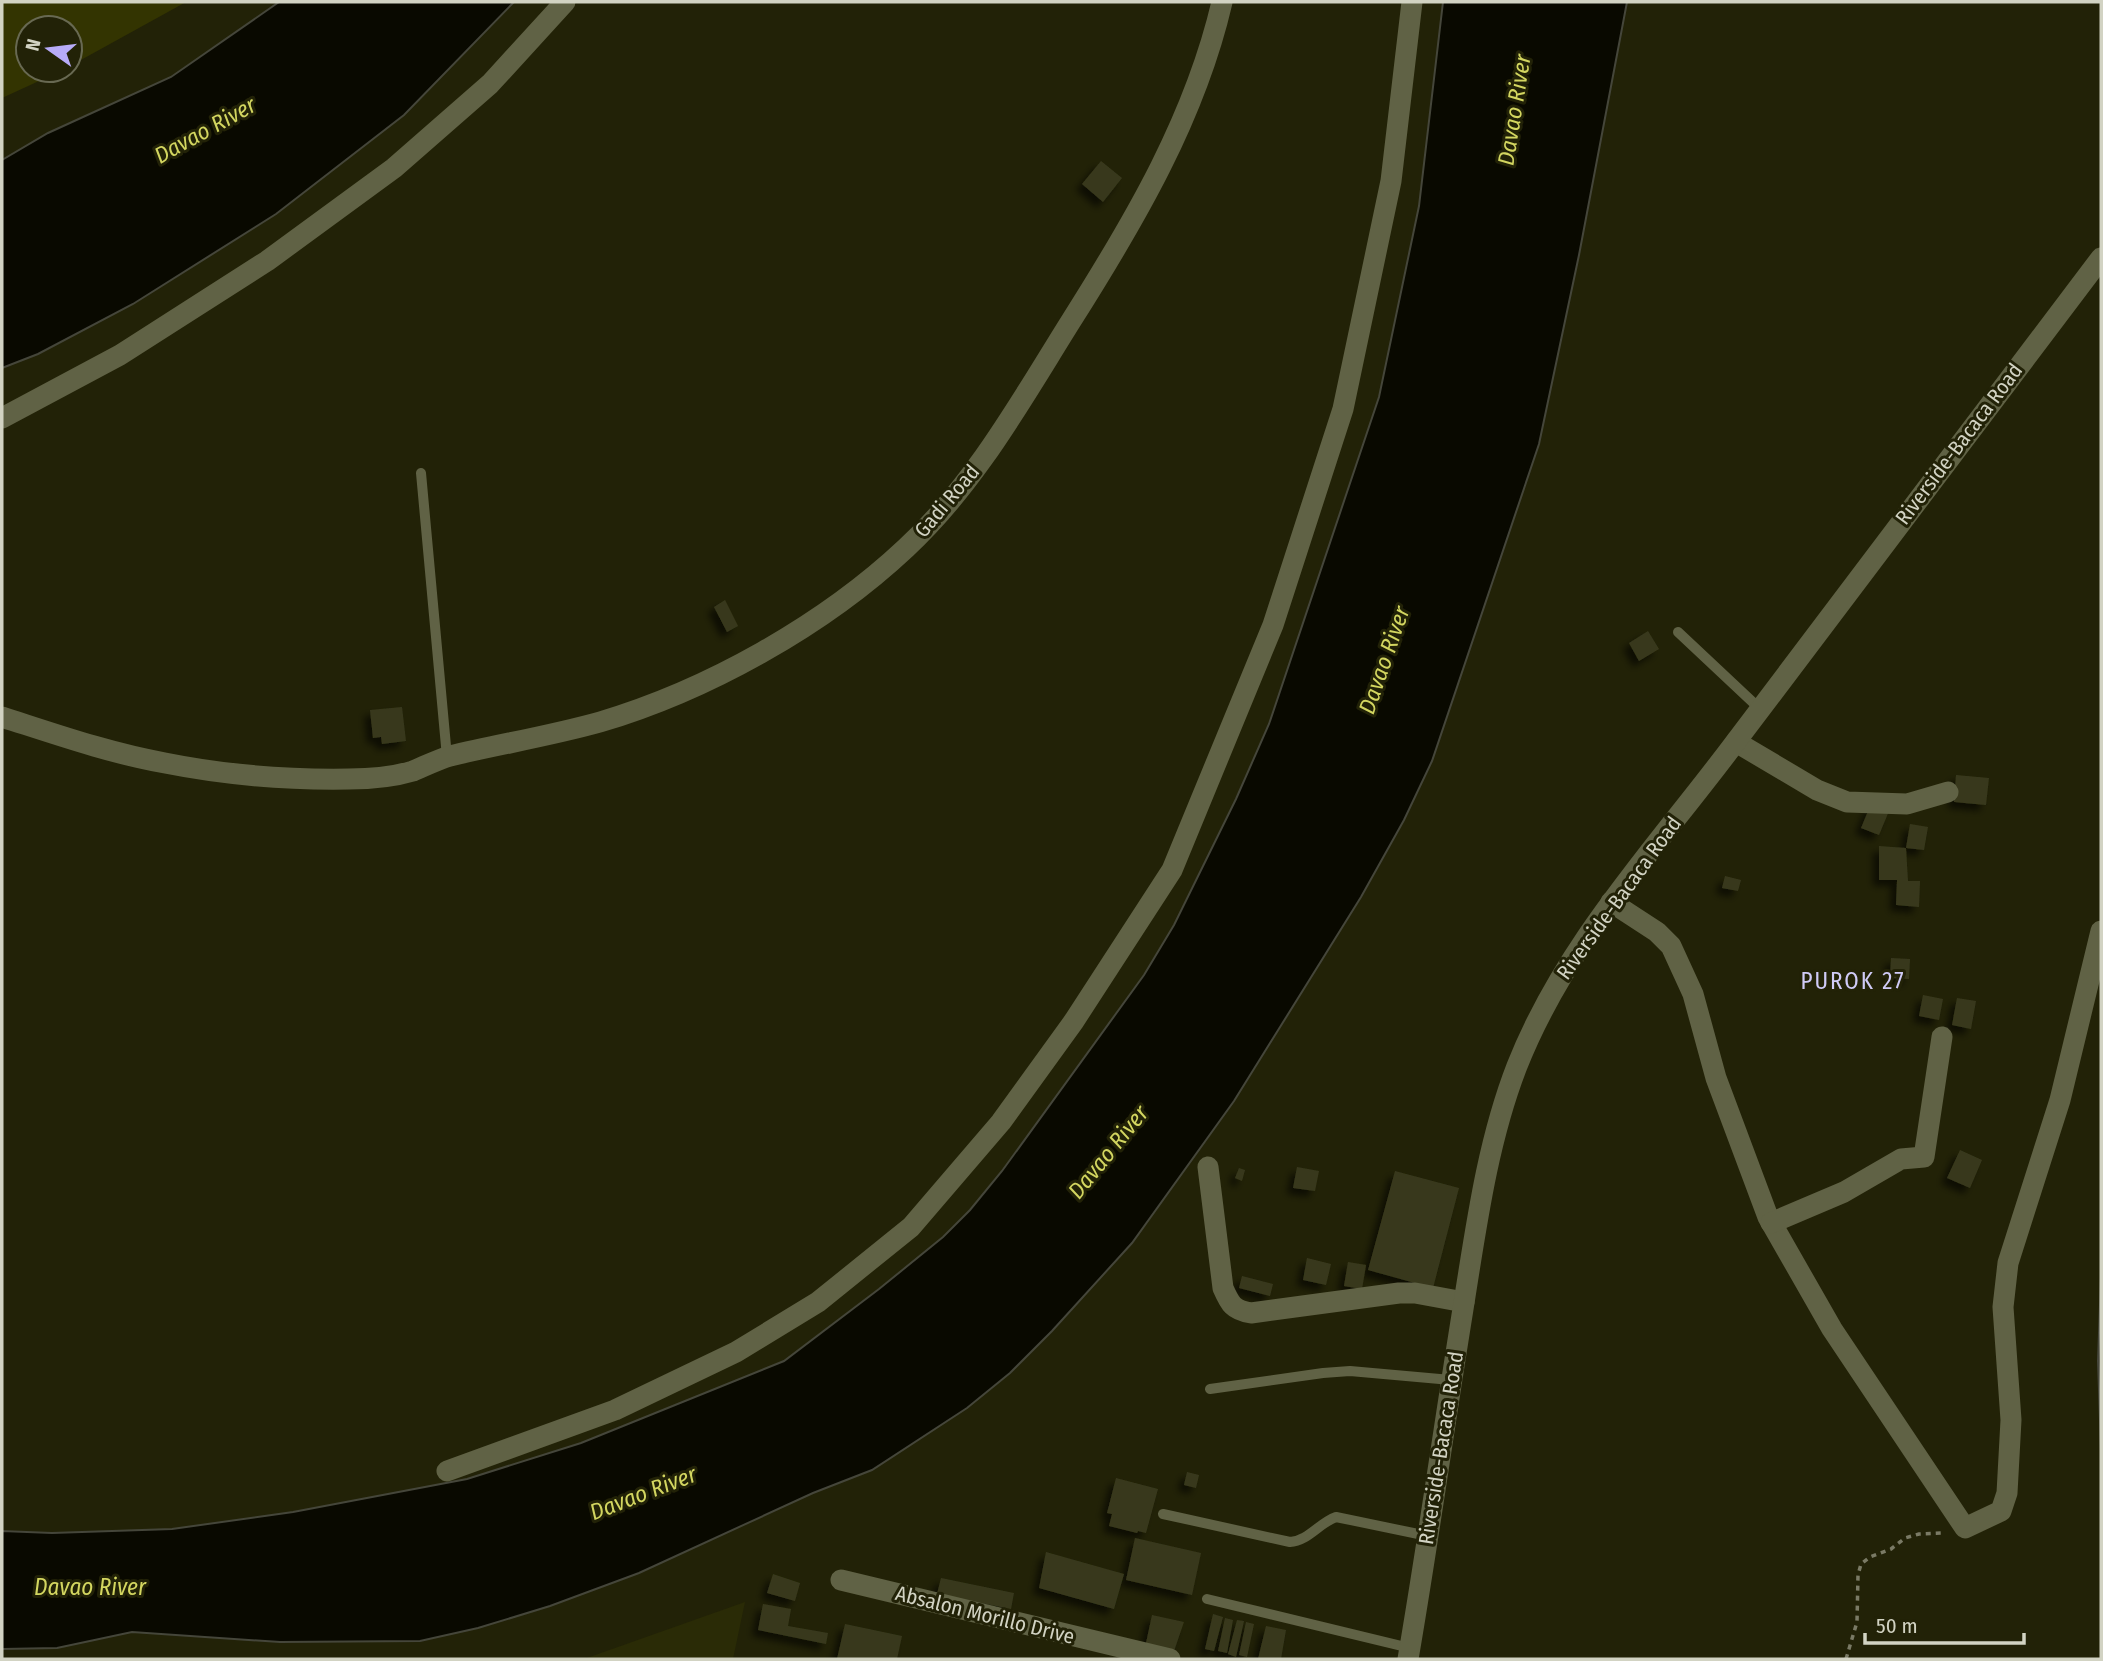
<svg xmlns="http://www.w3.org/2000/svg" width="2103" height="1661" viewBox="0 0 2103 1661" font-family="'Fira Sans Condensed',sans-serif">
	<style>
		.built { fill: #2a2b06 }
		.green { fill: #333401 }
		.water { fill: #090900; stroke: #45463a; stroke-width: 2 }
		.building { fill: #38391d; filter: url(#shadow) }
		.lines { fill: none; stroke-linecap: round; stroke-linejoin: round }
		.path { stroke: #7a7a65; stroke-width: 3.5; stroke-dasharray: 5 5; stroke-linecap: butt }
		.lane { stroke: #606245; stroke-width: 10 }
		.street { stroke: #606245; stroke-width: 21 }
		.labels { text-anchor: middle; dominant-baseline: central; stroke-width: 6; stroke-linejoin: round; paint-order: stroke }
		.street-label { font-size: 21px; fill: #d2d3c3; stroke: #222207 }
		.water-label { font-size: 23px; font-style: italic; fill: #d3d660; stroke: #222207 }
		.neighbourhood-label { font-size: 23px; letter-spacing: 2px; fill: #d0cbf7; stroke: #222207 }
	</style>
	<defs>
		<filter id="shadow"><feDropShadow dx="-6" dy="6" stdDeviation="3.5" flood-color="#0009"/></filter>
	</defs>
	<rect width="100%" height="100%" fill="#222207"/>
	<path class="built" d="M 745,1602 L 733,1659 L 584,1659 Z"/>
	<path class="green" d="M 2,2 L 186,2 L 70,66 L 70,28 L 28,28 L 28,70 L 63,70 L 2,98 Z"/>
	<g class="water">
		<path d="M 279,2 L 514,2 L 404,115 L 276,214 L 133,304 L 38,354 L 2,368 L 2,160 L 48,133 L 171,77 Z"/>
		<path d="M 1443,2 L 1627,2 L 1579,255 L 1539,444 L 1432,761 L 1404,820 L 1361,897 L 1234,1101 L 1132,1243 L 1052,1331 L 1010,1373 L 967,1408 L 872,1470 L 813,1493 L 639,1573 L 550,1606 L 478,1628 L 420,1641 L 280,1642 L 132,1632 L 57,1648 L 2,1649 L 2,1531 L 52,1533 L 172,1529 L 293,1512 L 467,1479 L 581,1443 L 784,1361 L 879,1289 L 943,1237 L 970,1210 L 1002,1171 L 1144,975 L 1174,925 L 1236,799 L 1269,724 L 1379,397 L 1419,206 Z"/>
		<path d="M 2101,1277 L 2101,1449 L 2098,1361 Z"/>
	</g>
	<g class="building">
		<path d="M 1101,161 L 1122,178 L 1103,202 L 1082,184 Z"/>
		<path d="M 725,600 L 738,626 L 727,632 L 714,607 Z"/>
		<path d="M 1648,631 L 1659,649 L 1639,661 L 1629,643 Z"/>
		<path d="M 402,707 L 406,741 L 382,744 L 381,737 L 373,738 L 370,710 Z"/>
		<path d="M 1956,775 L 1989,778 L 1986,805 L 1954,802 Z"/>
		<path d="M 1871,804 L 1889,811 L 1879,835 L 1861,828 Z"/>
		<path d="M 1910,824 L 1928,827 L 1924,850 L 1906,848 Z"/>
		<path d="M 1879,846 L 1906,848 L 1908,881 L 1920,881 L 1919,907 L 1896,905 L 1897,880 L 1879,880 Z"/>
		<path d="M 1725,876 L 1741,880 L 1738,891 L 1722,888 Z"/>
		<path d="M 1891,958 L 1910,959 L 1909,979 L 1890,978 Z"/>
		<path d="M 1923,995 L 1943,999 L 1939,1020 L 1919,1016 Z"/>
		<path d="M 1957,998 L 1976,1001 L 1971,1029 L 1952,1025 Z"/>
		<path d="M 1960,1150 L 1982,1160 L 1970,1188 L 1947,1178 Z"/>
		<path d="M 1297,1167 L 1319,1171 L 1315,1191 L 1293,1188 Z"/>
		<path d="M 1239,1168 L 1245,1170 L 1242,1181 L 1235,1178 Z"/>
		<path d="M 1395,1171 L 1459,1188 L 1433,1288 L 1368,1270 Z"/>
		<path d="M 1307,1258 L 1331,1264 L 1326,1285 L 1303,1280 Z"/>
		<path d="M 1348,1262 L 1366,1265 L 1362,1289 L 1344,1286 Z"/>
		<path d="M 1242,1276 L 1273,1284 L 1270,1296 L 1239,1288 Z"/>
		<path d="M 1187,1472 L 1199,1475 L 1196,1488 L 1184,1485 Z"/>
		<path d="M 1116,1478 L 1158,1489 L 1146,1533 L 1138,1531 L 1137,1533 L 1109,1526 L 1112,1514 L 1107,1513 Z"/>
		<path d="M 1135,1538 L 1201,1553 L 1192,1595 L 1126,1580 Z"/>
		<path d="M 1046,1552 L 1124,1574 L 1114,1609 L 1039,1588 Z"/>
		<path d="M 773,1574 L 800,1583 L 795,1601 L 767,1593 Z"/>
		<path d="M 941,1578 L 1014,1593 L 1011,1609 L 937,1594 Z"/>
		<path d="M 763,1604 L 791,1609 L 788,1626 L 828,1633 L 826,1644 L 758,1630 Z"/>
		<path d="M 1213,1614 L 1223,1617 L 1214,1651 L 1205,1649 Z"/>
		<path d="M 1152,1615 L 1184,1622 L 1174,1651 L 1146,1643 Z"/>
		<path d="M 1225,1618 L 1233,1620 L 1227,1653 L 1218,1651 Z"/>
		<path d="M 1237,1620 L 1244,1621 L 1236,1657 L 1228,1654 Z"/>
		<path d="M 1246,1622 L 1254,1624 L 1247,1657 L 1239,1655 Z"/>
		<path d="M 845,1624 L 902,1636 L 897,1659 L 837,1659 Z"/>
		<path d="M 1266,1626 L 1286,1630 L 1281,1659 L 1258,1659 Z"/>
	</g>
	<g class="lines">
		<path class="path" d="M 1846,1659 L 1857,1622 L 1858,1575 L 1861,1564 L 1870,1557 L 1891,1549 L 1905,1538 L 1919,1534 L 1942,1533"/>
		<g class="lane">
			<path d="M 421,473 L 447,757"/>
			<path d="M 1678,632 L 1760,709"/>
			<path d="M 1210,1389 L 1323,1373 L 1350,1371 L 1451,1380"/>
			<path d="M 1163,1514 L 1290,1542 C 1308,1541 1319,1523 1336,1517 L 1428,1536"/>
			<path d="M 1207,1599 L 1410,1648"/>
		</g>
		<g class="street">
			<path d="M 2,418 L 120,355 L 267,261 L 394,168 L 490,84 L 565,2"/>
			<path d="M 2,717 C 55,734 109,753 165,763 C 225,775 288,780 349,779 C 370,779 393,777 413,771 C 425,766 437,760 450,756 C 500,744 550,736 600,722 C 708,690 824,625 906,548 C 975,484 1022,399 1071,321 C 1135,220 1195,118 1222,2"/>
			<path d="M 1736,742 L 1817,790 L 1847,802 L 1907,804 L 1948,792"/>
			<path d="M 1611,902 L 1657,932 L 1671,946 L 1693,994 L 1716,1078 L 1768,1217 L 1832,1329 L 1965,1528 L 2001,1511 L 2007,1493 L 2011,1420 L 2003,1307 L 2008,1263 L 2060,1100 L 2101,931"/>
			<path d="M 1208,1167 L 1223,1288 C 1230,1304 1233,1310 1251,1313 L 1399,1293 L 1415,1293 L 1464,1302"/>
			<path d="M 1771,1223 L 1844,1192 L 1901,1159 L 1924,1157 L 1942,1037"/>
			<path d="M 447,1471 L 615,1410 L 736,1352 L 818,1302 L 911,1227 L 1001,1122 L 1074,1021 L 1172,870 L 1273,625 L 1343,409 L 1391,181 L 1412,2"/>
			<path d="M 841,1580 L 1170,1659"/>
			<path d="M 1408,1659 C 1428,1543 1444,1426 1463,1309 C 1476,1228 1487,1143 1517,1066 C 1566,942 1658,846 1737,740 C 1858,579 1979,418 2101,258"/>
		</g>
	</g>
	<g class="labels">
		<g class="street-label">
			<text transform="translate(1959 444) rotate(-53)">Riverside-Bacaca Road</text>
			<text transform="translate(947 501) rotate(-50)">Gadi Road</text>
			<text transform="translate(1619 898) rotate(-54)">Riverside-Bacaca Road</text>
			<text transform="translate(1441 1448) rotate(-81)">Riverside-Bacaca Road</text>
			<text transform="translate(985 1615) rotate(14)">Absalon Morillo Drive</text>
		</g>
		<g class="water-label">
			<text transform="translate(1514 110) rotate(-81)">Davao River</text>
			<text transform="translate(205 130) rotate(-29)">Davao River</text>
			<text transform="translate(1384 660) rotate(-71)">Davao River</text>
			<text transform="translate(1108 1152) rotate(-51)">Davao River</text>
			<text transform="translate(643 1493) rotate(-21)">Davao River</text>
			<text x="90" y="1587">Davao River</text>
		</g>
		<g class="neighbourhood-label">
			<text x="1853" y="981">PUROK 27</text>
		</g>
	</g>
	<rect width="2103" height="1661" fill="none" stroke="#d2d3c3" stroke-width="7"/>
	<g transform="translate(49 49) rotate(284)"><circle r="33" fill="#222207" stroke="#686952" stroke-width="2"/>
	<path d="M0-5L12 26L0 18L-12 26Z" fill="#b7abf8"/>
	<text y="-10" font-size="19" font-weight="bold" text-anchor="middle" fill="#d2d3c3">N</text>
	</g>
	<path d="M1865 1633v10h159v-10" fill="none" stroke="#d2d3c3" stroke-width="3.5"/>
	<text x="1876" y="1633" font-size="21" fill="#d2d3c3" stroke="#222207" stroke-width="5" paint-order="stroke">50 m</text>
</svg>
